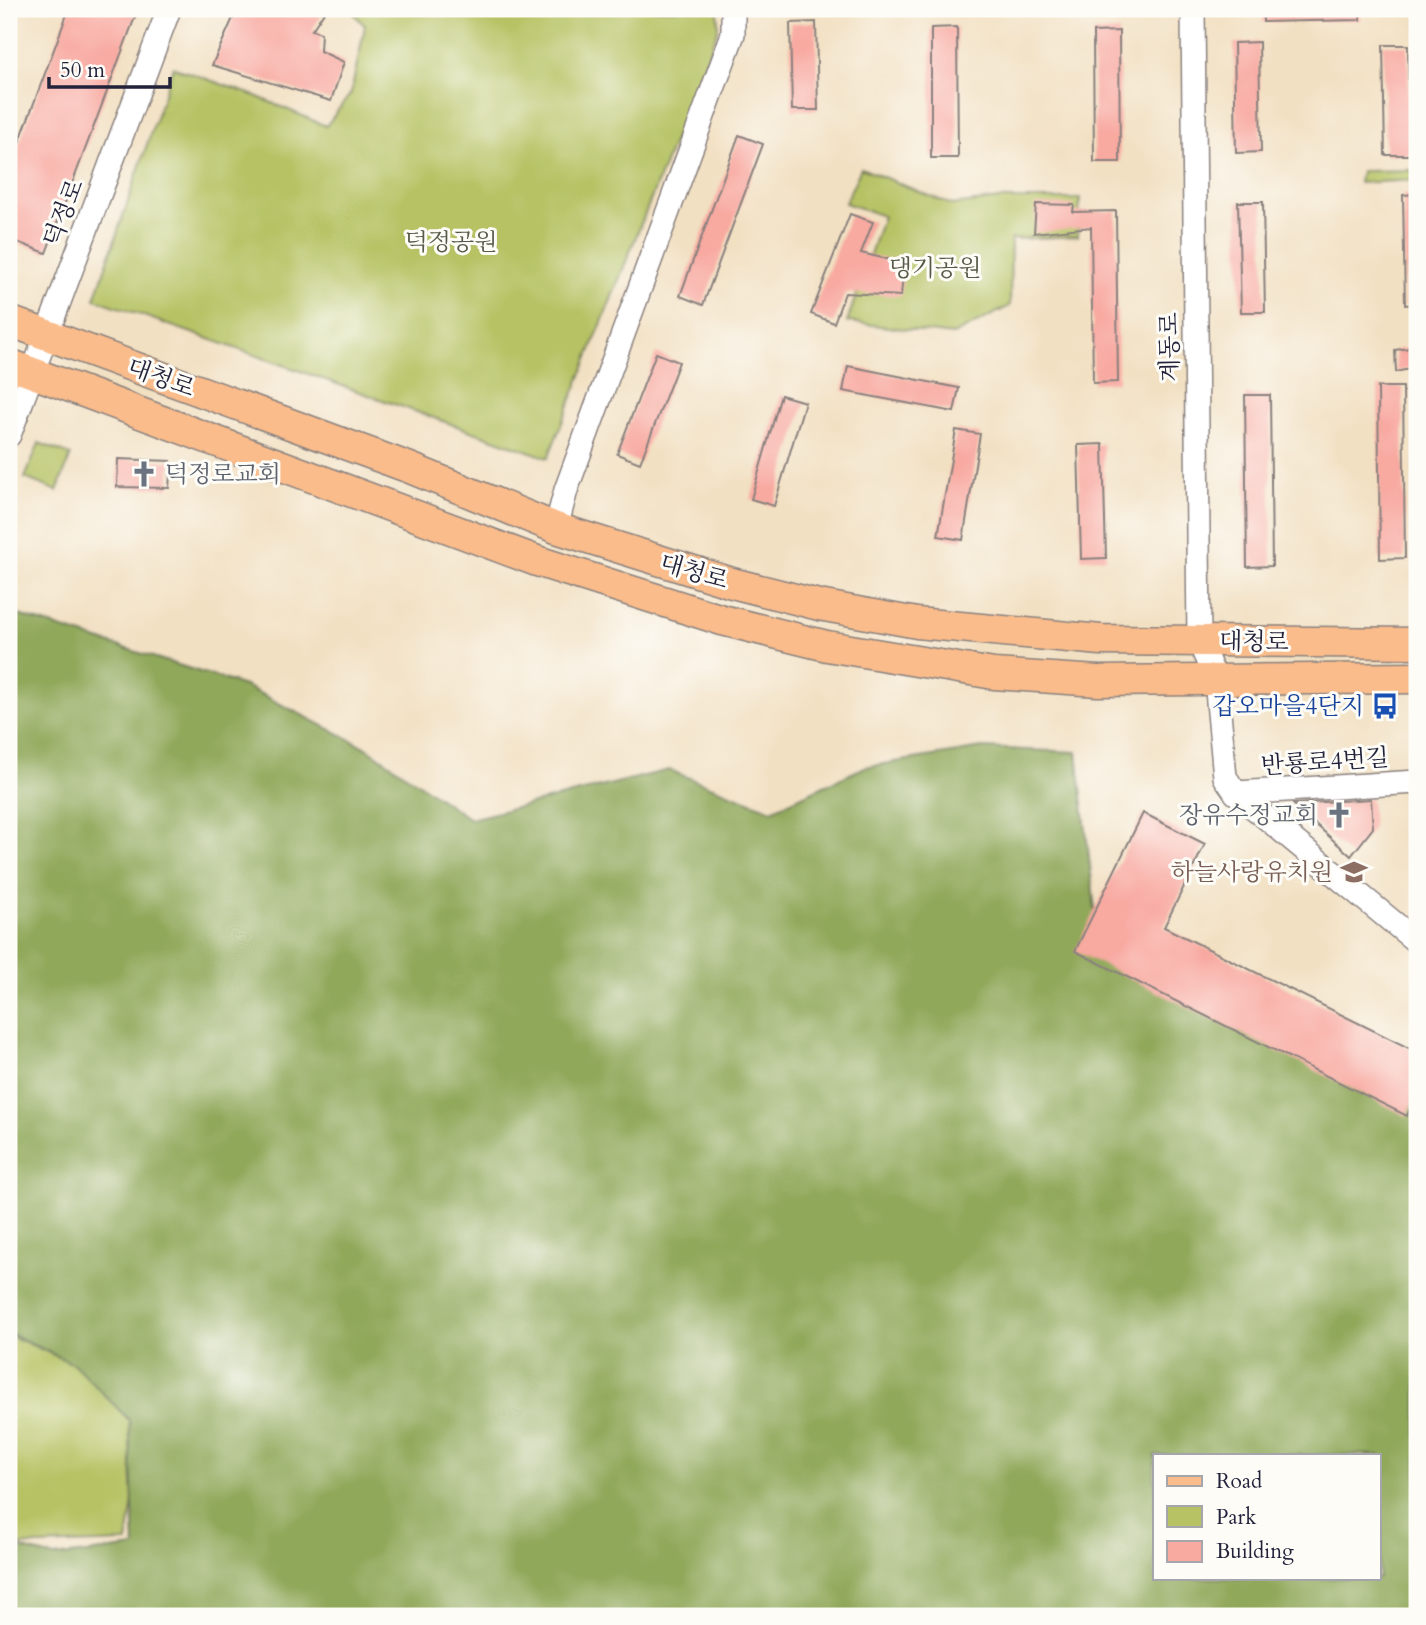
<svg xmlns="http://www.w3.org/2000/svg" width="1426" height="1625" viewBox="0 0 1426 1625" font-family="Cardo,'Noto Serif KR',serif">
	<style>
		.green { fill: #b6c264; stroke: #6c7250; stroke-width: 2 }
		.forest { fill: #90a85a; stroke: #59654a; stroke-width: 2; fill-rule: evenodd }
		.building { fill: #f8a9a0 }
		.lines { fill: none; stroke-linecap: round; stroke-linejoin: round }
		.minor-casing { stroke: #8a817e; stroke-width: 26 }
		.major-casing { stroke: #8a817e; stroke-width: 33 }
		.minor { stroke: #fff; stroke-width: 23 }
		.major { stroke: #fabc8b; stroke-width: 30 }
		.labels { text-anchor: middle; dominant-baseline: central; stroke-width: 6; stroke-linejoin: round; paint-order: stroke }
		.street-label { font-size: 24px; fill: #22223b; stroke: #fdfcf7 }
		.park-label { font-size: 24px; fill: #565a49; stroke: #fdfcf7 }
		.worship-label { font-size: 24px; fill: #5b616d; stroke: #fdfcf7; text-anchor: start }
		.transit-label { font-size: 24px; fill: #164399; stroke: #fdfcf7; text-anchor: end }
		.education-label { font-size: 24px; fill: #785e54; stroke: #fdfcf7; text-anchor: end }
	</style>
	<rect width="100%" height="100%" fill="#fdfcf7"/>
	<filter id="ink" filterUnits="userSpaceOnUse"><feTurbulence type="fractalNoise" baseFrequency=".0143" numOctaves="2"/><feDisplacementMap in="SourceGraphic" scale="14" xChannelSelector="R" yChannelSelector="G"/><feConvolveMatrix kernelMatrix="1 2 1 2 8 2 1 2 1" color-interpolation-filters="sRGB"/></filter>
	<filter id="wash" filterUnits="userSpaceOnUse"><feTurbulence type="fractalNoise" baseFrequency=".00686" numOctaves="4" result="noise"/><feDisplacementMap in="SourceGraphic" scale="28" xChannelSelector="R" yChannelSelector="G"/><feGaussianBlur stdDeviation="1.57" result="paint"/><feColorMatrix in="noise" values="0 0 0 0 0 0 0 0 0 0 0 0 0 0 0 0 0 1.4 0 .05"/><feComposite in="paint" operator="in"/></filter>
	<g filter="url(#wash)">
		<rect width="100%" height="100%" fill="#f2e0c2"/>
		<g class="green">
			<path d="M 350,9 L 718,9 L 718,30 L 548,458 L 95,299 L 173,67 L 258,97 L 326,126 L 351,93 L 365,26 Z"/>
			<path d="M 861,168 L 952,205 L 1000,199 L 1080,199 L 1078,236 L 1011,239 L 1010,306 L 953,335 L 847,322 L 883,216 L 845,203 Z"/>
			<path d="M 1417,170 L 1417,180 L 1359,183 L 1361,171 Z"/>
			<path d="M 39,443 L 71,455 L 57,491 L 25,478 Z"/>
			<path d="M 1411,796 L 1417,796 L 1417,868 L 1406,851 Z"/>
			<path d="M 9,1335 L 74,1364 L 146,1408 L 127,1542 L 9,1546 Z"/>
		</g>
		<path class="forest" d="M 9,612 L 245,686 L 367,748 L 470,819 L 669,770 L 772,810 L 865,767 L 982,748 L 1077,752 L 1101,962 L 1417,1102 L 1417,1593 L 1408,1616 L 9,1616 L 9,1545 L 54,1557 L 135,1547 L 129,1420 L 74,1364 L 9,1333 ZM 1155,1455 L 1379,1455 L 1379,1578 L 1155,1578 Z"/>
		<g id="blocks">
			<g class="building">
				<path d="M 69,9 L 138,9 L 46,253 L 9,239 L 9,170 Z"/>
				<path d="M 237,9 L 326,9 L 312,30 L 321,33 L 320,51 L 344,62 L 331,101 L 212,65 Z"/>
				<path d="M 1263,9 L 1360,9 L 1360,20 L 1263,22 Z"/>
				<path d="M 816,22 L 818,110 L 792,110 L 790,23 Z"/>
				<path d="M 957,27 L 958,158 L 931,158 L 931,28 Z"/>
				<path d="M 1119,31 L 1120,162 L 1094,162 L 1093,32 Z"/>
				<path d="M 1259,42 L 1261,152 L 1236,153 L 1234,43 Z"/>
				<path d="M 1383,45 L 1408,45 L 1410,155 L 1385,155 Z"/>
				<path d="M 739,135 L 763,144 L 703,305 L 680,296 Z"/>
				<path d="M 1417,194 L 1417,304 L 1405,305 L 1403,195 Z"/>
				<path d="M 1238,202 L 1263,202 L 1265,312 L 1241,312 Z"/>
				<path d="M 1036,204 L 1074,205 L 1073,212 L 1116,211 L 1118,382 L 1093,383 L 1091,227 L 1034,233 Z"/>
				<path d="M 850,214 L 873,222 L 861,253 L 904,263 L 901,296 L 845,293 L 834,323 L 811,314 Z"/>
				<path d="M 1411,348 L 1409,369 L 1396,372 L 1395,350 Z"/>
				<path d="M 656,353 L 679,362 L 640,463 L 617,454 Z"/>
				<path d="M 848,366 L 959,388 L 954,412 L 843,391 Z"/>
				<path d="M 1378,387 L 1403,387 L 1405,558 L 1380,559 Z"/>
				<path d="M 781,395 L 805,402 L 774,506 L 751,499 Z"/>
				<path d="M 1245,395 L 1270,395 L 1272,566 L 1247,567 Z"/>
				<path d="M 956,430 L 980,434 L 963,540 L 938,536 Z"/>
				<path d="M 1103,444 L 1106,558 L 1081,559 L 1078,445 Z"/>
				<path d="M 118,459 L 171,461 L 169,488 L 117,487 Z"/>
				<path d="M 1371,799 L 1373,828 L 1351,856 L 1293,804 Z"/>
				<path d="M 1143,813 L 1205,844 L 1164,927 L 1417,1052 L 1417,1094 L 1407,1116 L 1075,951 Z"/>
			</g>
		</g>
	</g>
	<g filter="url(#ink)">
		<use href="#blocks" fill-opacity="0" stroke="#8a817e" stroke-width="2"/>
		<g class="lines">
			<g class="minor-casing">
				<g id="minor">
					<path d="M 1193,9 L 1199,641 L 1216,680 L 1225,777 L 1236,793 L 1417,942"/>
					<path d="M 9,435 L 169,9"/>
					<path d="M 556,528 L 566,490 L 733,34 L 733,9"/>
					<path d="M 1236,793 L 1417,782"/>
				</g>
			</g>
			<g class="major-casing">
				<g id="major">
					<path d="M 9,321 L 410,468 L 556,528 L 732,583 L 819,605 L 917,623 L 1101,640 L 1417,643"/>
					<path d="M 9,364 L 537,561 L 722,620 L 827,646 L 994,674 L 1098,681 L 1417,678"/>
				</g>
			</g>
			<use href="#minor" class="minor"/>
			<use href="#major" class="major"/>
		</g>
	</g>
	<defs>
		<g id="church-bare" transform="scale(2.1)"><path d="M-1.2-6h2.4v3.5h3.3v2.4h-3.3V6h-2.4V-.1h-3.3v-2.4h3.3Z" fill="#6b7280" stroke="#fdfcf7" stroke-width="2.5" paint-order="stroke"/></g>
		<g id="bus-bare" transform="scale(2.1)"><path d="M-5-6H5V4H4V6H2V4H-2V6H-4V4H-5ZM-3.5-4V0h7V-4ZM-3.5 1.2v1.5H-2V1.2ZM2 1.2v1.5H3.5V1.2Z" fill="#1a4fb4" stroke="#fdfcf7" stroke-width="2.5" paint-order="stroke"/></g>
		<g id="school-bare" transform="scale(2.1)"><path d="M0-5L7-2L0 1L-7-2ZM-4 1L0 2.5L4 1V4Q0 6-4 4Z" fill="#8d6e63" stroke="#fdfcf7" stroke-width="2.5" paint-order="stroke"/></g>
	</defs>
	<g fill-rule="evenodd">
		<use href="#church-bare" x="144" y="474"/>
		<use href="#bus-bare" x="1385" y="706"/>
		<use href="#church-bare" x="1339" y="815"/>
		<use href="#school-bare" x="1354" y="872"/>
	</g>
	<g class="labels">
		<g class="street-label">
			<text transform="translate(64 213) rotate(-69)">덕정로</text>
			<text transform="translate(1170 347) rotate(-91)">계동로</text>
			<text transform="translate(161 378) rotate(20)">대청로</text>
			<text transform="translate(694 572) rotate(16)">대청로</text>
			<text transform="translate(1254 642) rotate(1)">대청로</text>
			<text transform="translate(1325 762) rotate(-4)">반룡로4번길</text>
		</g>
		<g class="park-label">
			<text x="451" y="242">덕정공원</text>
			<text x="935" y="268">댕기공원</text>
		</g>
		<g class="worship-label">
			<text x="165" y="474">덕정로교회</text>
			<text x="1318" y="815" text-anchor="end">장유수정교회</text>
		</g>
		<g class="transit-label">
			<text x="1364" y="706">갑오마을4단지</text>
		</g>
		<g class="education-label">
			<text x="1333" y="872">하늘사랑유치원</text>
		</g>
	</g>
	<rect width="1426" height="1625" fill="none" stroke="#fdfcf7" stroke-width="35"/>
	<rect x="1153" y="1454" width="228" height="126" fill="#fdfcf7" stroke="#a5a5ac" stroke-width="2"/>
	<rect x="1167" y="1476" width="35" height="10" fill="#fabc8b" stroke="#a5a5ac" stroke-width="2"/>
	<text x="1216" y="1488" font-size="21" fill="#22223b">Road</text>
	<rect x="1167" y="1506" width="35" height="21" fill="#b6c264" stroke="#a5a5ac" stroke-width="2"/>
	<text x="1216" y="1524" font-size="21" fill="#22223b">Park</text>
	<rect x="1167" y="1541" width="35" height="21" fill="#f8a9a0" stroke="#a5a5ac" stroke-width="2"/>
	<text x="1216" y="1558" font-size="21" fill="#22223b">Building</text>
	<path d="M49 77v10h121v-10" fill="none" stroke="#22223b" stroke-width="3.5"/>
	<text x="60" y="77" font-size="21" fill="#22223b" stroke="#fdfcf7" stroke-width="5" paint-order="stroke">50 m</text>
</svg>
